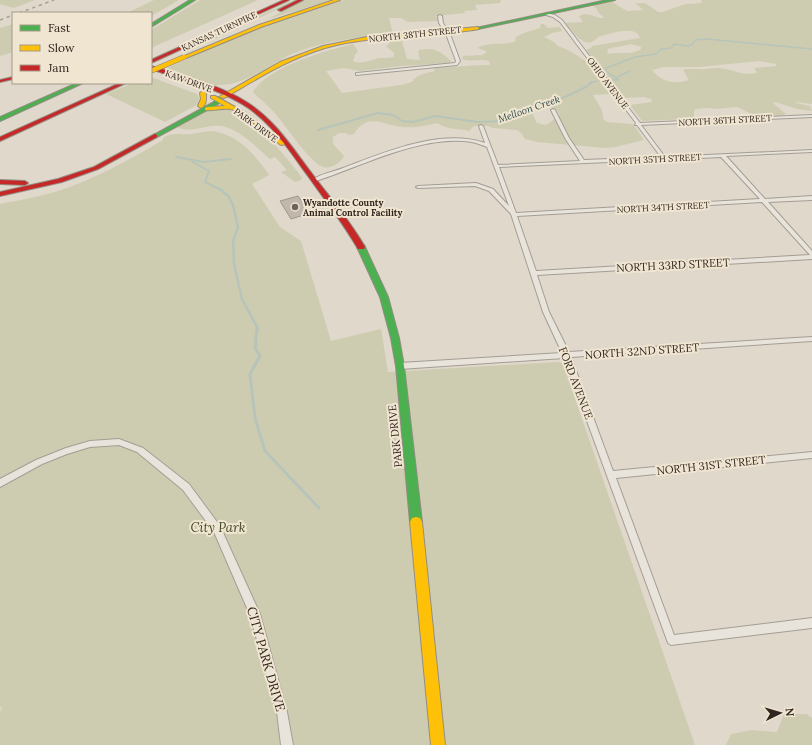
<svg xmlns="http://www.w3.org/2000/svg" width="812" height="745" viewBox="0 0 812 745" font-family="Lora,serif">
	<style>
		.green { fill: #ceccb0; fill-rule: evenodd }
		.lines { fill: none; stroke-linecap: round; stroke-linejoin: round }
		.stream-far3 { stroke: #b6c4ba; stroke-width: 1.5 }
		.stream-far2 { stroke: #b6c4ba; stroke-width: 2 }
		.stream-far1 { stroke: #b6c4ba; stroke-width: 2.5 }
		.stream { stroke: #b6c4ba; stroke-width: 3 }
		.building { fill: #c2b7ac; stroke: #9e948b }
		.street-casing { stroke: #a49d94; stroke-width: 2 }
		.fast-casing { stroke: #948d84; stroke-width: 2 }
		.slow-casing { stroke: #948d84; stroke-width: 2 }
		.jam-casing { stroke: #948d84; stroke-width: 2 }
		.street { fill: #e8e4dc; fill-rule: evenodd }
		.fast { fill: #4caf50; fill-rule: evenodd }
		.slow { fill: #ffc107; fill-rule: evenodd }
		.jam { fill: #c62828; fill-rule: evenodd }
		.rail { stroke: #a7a29c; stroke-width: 1.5; stroke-dasharray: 3.5 3.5; stroke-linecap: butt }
		.slow-bridge-casing { stroke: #8a837b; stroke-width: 5.5; stroke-linecap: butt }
		.slow-bridge { stroke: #ffc107; stroke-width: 4.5 }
		.poi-dot { fill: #6e645b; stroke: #f0e5d1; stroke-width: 1.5 }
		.labels { text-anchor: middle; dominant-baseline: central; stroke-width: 4; stroke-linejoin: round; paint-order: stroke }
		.far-street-label { font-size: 9px; fill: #31261e; stroke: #f0e5d1 }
		.far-poi-label { font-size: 9px; font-weight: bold; fill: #31261e; stroke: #f0e5d1; text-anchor: start }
		.far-water-label { font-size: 10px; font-style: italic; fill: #2f4f4b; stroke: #f0e5d1 }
		.street-label { font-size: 11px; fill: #31261e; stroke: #f0e5d1 }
		.near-park-label { font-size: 13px; font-style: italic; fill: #444b28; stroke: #f0e5d1 }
		.near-street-label { font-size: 13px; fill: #31261e; stroke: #f0e5d1 }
	</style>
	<rect width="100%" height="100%" fill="#dfd8cb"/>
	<g class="green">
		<path d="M 0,0 L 35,0 L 14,8 L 0,4 Z"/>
		<path d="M 154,0 L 179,0 L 151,16 L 151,13 L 127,13 Z"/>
		<path d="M 200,0 L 258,0 L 151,48 L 151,30 Z"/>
		<path d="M 294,0 L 297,0 L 186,53 L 182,52 Z"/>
		<path d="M 304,0 L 332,0 L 268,19 Z"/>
		<path d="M 344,0 L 501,0 L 500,3 L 475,5 L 477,10 L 464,11 L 465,13 L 436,16 L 438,21 L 408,22 L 401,18 L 389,18 L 393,34 C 358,37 324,41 292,54 C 268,65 246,85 219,85 C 200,86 182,75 164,69 L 250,31 Z"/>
		<path d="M 701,0 L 812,0 L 812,104 L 797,102 L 796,103 L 810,106 L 812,111 L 797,109 L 775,102 L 773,103 L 786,114 L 780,116 L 754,115 L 737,107 L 717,109 L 708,108 L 696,109 L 694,111 L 694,116 L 690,119 L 642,121 L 630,105 L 652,102 L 651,99 L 644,97 L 625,98 L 586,50 L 591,48 L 592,46 L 640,38 C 636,24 608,34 598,37 C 586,53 573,31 565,23 L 583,22 L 579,16 C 589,10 594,19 604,18 L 597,11 L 597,9 L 592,5 L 612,2 L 627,11 L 643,10 L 635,3 L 645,3 L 658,12 L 663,12 L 685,4 L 702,3 ZM 631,44 L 641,47 L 641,49 C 631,56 620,51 608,54 L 607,53 L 608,51 L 607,49 ZM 759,61 L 776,64 L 776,66 L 754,68 L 757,73 C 743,76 734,70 720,68 C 713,67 705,70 698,69 C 692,69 688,68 683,70 L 689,80 C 673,85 662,82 652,70 L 664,67 L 700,67 Z"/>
		<path d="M 13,24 L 13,52 L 0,56 L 0,28 Z"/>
		<path d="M 541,24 L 544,24 L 548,28 L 560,27 L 562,31 L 552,33 L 544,37 L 554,42 L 558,46 L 570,51 L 587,62 L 610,94 L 593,95 C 597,103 604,109 603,119 L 607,122 L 633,124 L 644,140 L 615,147 L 605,148 L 537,142 L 525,139 L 522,134 L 517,130 L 493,128 L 488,126 L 474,126 L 469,131 C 457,128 447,130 437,123 C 426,126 415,128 403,127 C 384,126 368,111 354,134 L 349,135 L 346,133 L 339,133 L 333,137 L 333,144 L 344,156 C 340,163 332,169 323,167 C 310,163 284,123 273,111 C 267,104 259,99 253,92 C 267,67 327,50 353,44 L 358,51 L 355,55 L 353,61 C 363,65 370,60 380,58 C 385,58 389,58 394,57 L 394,53 L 386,46 L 389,44 L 391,38 L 401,37 L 407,59 L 420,60 L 418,52 L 419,50 C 434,47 440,51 451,61 L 449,63 L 401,66 L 360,71 L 344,68 L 326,71 L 342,93 L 401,85 L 412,82 C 416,74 427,73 435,71 L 434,68 C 453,67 471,65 490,65 L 489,61 C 480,58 471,63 462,59 L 463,56 L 482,55 L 486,53 L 486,51 L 477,48 C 492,41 505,46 516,41 L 515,38 C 523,32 531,31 540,28 ZM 544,106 C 552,106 557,108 560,115 L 546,125 L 537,123 L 533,115 L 534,112 Z"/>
		<path d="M 151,77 L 197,94 L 199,98 L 198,103 L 195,106 L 165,122 L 106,94 L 133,83 L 151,83 Z"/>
		<path d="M 227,109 C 253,119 286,155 302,178 L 301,180 L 295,182 L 281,172 L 287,170 L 275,157 L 270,159 C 256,147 240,129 221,126 C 207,124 190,134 177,127 L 207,110 Z"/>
		<path d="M 212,131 C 237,134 255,154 269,175 L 252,184 L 280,227 L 301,241 L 331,341 L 381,329 L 388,372 L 559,362 L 563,364 L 695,745 L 0,745 L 0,712 L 2,707 L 0,707 L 0,204 C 19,200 39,197 58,191 C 95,179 129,160 163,140 L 163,138 C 172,132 181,135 192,134 C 198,133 205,131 212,131 Z"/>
		<path d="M 784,714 L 807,714 L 812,718 L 812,745 L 726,745 L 731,734 L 752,730 L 777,732 Z"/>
	</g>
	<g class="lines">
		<g class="stream-far3">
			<path d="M 617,77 L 630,71"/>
			<path d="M 613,80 L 619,80 L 605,71 L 606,68 L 635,57 L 656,54 L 661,49 L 671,48 L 674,44 L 688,46 L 693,44 L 695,40 L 707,39 L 812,49"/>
			<path d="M 590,83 L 597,81"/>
		</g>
		<g class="stream-far2">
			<path d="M 318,130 L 378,113 L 393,115 L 402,121 L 413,122 L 435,116 L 478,122 L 502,121 L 536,105 L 565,97 L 586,87 L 592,82"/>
			<path d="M 176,157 L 204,162 L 231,159"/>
			<path d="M 193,162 L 209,171 L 205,182 L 221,190"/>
		</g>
		<path class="stream-far1" d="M 220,189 L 229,197 L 233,205 L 238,227 L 233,241 L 234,264 L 242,299 L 258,329"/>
		<path class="stream" d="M 257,328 L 255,348 L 260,356 L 250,374 L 255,418 L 265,451 L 319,508"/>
	</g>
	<path class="building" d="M 298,196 L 310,213 L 291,219 L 280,201 Z"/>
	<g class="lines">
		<g class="street-casing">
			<g id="street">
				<path d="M 546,13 L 555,15 L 562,20 L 640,123 L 812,115 L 812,117 L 641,125 L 665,157 L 812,150 L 812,152 L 726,156 L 765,199 L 812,196 L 812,200 L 768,202 L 812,251 L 812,259 L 537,275 L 549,312 L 569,352 L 812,337 L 812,341 L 571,357 L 613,471 L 812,452 L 812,458 L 616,478 L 674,635 L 812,618 L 812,628 L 671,645 L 668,643 L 564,358 L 400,369 L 398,368 L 397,366 L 398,364 L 400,363 L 562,353 L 543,312 L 511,214 L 489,191 L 475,186 L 418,188 L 416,187 L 418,186 L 476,183 L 493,189 L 509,206 L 487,147 C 482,145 477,143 472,142 C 423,134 362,166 316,181 L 312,180 C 320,174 333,172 343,168 C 386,152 440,128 485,143 L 479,126 L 481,125 L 483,126 L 498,165 L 580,161 L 565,138 L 551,110 L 553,109 L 555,110 L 569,138 L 584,160 L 661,157 L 637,125 L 635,125 L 636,123 L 560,22 L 553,17 L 546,15 ZM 721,157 L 760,199 L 516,213 L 499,167 ZM 762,202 L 810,255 L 536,271 L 517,216 Z"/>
				<path d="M 440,15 L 442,16 L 443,23 L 450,34 L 460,61 L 457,65 L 356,75 L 356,73 L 357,73 L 455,63 L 456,61 L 446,34 L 439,23 L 438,16 Z"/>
				<path d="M 119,439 L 143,448 L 189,484 L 220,526 L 260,614 L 287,712 L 293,745 L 281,745 L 277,712 L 250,615 L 214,532 L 183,490 L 137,452 L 119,445 L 90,447 L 67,454 L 42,464 L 0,487 L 0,479 L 36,460 L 66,448 L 90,441 Z"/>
			</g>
		</g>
		<g class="fast-casing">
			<g id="fast">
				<path d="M 190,0 L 195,0 L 151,27 L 151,24 Z"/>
				<path d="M 607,0 L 615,0 L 478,29 L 476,28 Z"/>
				<path d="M 77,83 L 83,83 L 0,121 L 0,117 Z"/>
				<path d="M 218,97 L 221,99 L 218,104 L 157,137 L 152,136 L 214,102 Z"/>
				<path d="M 358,245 L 364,245 L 365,247 L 388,297 L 399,338 L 404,366 L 422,522 L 420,526 L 416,527 L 412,526 L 410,522 L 396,366 L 391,338 L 380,297 L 357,247 Z"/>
			</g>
		</g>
		<g class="slow-casing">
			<g id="slow">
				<path d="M 334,0 L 340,0 L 261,27 L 186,58 L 182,57 L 259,25 Z"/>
				<path d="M 478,27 L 479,29 C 428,38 375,34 325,48 C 288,59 257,79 224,98 L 219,97 L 280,62 L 323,46 L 367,37 Z"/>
				<path d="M 203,91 L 206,93 C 206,98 207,105 201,108 L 198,106 L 201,99 L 200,93 Z"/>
				<path d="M 211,96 L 215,96 L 246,113 L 286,144 L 281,145 C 270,137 242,111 230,109 C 221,108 213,111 205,110 L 205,108 L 207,107 L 225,106 L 211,98 Z"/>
				<path d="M 416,517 L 420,518 L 422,522 L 445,745 L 431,745 L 410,522 L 412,518 Z"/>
			</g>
		</g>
		<g class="jam-casing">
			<g id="jam">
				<path d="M 284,0 L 289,0 L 151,63 L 151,60 Z"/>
				<path d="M 298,0 L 303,0 L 281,11 L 278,10 Z"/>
				<path d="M 151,66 C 181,74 222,86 248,103 C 276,121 293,149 313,175 C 331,199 350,221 365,247 L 364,249 L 358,249 C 343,223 325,200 308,176 C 289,150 271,121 242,104 C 214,87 181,80 151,69 Z"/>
				<path d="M 13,77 L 13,79 L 0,82 L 0,80 Z"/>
				<path d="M 120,83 L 126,83 L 0,141 L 0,137 Z"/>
				<path d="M 155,134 L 157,135 L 157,137 L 98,169 L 62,182 L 0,196 L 0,192 L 58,179 L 94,167 Z"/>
				<path d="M 0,180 L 25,181 L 28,183 L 25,185 L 0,184 Z"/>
			</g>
		</g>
		<use href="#street" class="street"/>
		<use href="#fast" class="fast"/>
		<use href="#slow" class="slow"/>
		<use href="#jam" class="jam"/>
		<g class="rail">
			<path d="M 19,13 L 54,0"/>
			<path d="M 0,20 L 13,15"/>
		</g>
		<g class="slow-bridge-casing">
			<path id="slow-bridge" d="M 151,71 L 184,57"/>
		</g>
		<use href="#slow-bridge" class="slow-bridge"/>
	</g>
	<circle class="poi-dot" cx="295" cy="207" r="4"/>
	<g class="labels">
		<g class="far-street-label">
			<text transform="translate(219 31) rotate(-25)">KANSAS TURNPIKE</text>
			<text transform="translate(415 34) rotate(-6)">NORTH 38TH STREET</text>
			<text transform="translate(189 81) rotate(20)">KAW DRIVE</text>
			<text transform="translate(608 83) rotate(53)">OHIO AVENUE</text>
			<text transform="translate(725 120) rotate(-3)">NORTH 36TH STREET</text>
			<text transform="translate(256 125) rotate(36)">PARK DRIVE</text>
			<text transform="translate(655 159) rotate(-3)">NORTH 35TH STREET</text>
			<text transform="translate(663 207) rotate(-3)">NORTH 34TH STREET</text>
		</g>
		<g class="far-poi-label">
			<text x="303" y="202">Wyandotte County<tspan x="303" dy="10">Animal Control Facility</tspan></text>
		</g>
		<g class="far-water-label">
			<text transform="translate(529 109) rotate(-19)">Melloon Creek</text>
		</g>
		<g class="street-label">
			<text transform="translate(673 265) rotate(-3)">NORTH 33RD STREET</text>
			<text transform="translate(642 351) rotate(-4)">NORTH 32ND STREET</text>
			<text transform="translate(576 383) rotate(69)">FORD AVENUE</text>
			<text transform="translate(395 436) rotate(-96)">PARK DRIVE</text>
			<text transform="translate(711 465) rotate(-6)">NORTH 31ST STREET</text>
		</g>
		<g class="near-park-label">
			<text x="218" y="527">City Park</text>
		</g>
		<g class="near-street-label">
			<text transform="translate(266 659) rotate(74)">CITY PARK DRIVE</text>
		</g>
	</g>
	<rect x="12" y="12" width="140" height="72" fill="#f0e5d1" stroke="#a49989"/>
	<rect x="20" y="25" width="20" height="6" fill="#4caf50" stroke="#a49989"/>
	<text x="48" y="32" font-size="12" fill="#31261e">Fast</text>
	<rect x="20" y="45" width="20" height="6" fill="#ffc107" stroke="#a49989"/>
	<text x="48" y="52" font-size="12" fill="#31261e">Slow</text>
	<rect x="20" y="65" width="20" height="6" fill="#c62828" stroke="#a49989"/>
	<text x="48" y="72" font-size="12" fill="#31261e">Jam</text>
	<g transform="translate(780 713) rotate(85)" stroke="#f0e5d1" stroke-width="3" paint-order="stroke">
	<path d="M0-3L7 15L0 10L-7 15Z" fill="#31261e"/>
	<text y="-6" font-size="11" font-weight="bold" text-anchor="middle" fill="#31261e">N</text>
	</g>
</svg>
